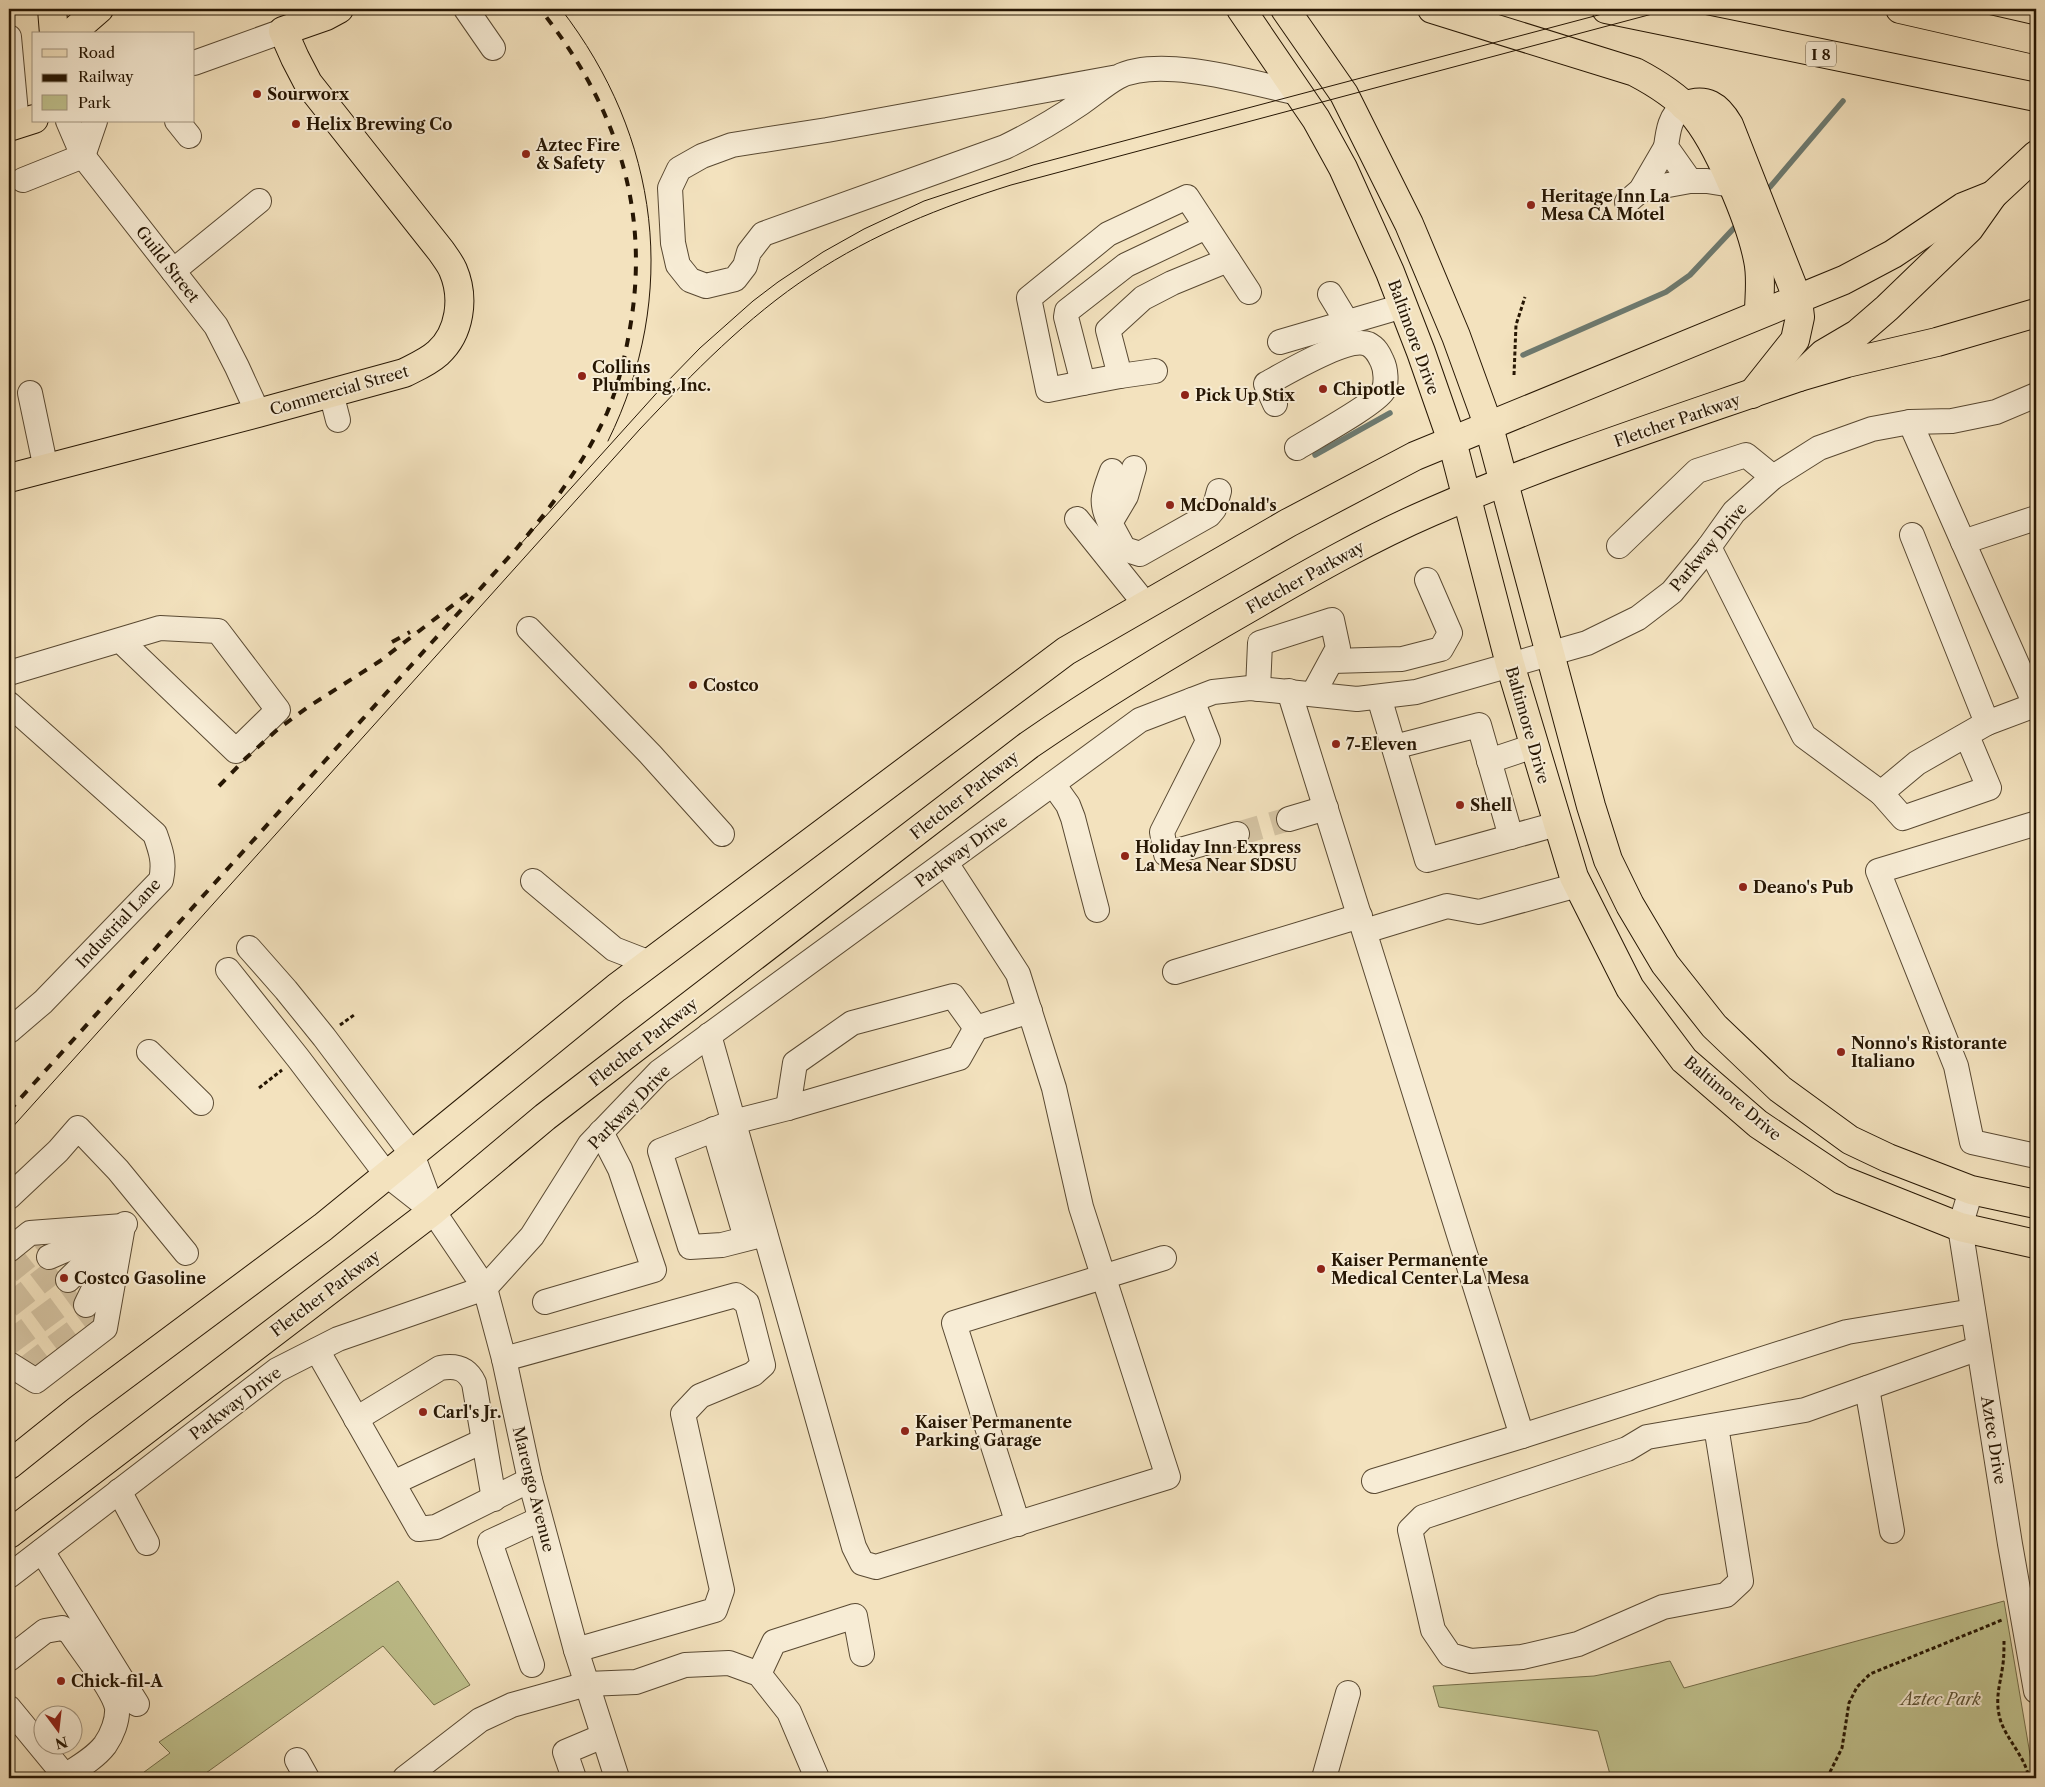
<svg xmlns="http://www.w3.org/2000/svg" width="2045" height="1787" viewBox="0 0 2045 1787" font-family="'Libre Caslon Text',serif">
	<style>
		.green { fill: #c0c28e; stroke: #736c48 }
		.lines { fill: none; stroke-linecap: round; stroke-linejoin: round }
		.stream { stroke: #6d7a70; stroke-width: 5.5 }
		.minor-tunnel { stroke: #d4c3a2; stroke-width: 24; stroke-dasharray: 24 12; stroke-linecap: butt }
		.minor-casing { stroke: #594932; stroke-width: 26 }
		.major-casing { stroke: #261603; stroke-width: 30 }
		.highway-casing { stroke: #261603; stroke-width: 30 }
		.path { stroke: #261603; stroke-width: 3; stroke-dasharray: 4 2.5; stroke-linecap: butt }
		.minor { stroke: #f7ecd5; stroke-width: 24 }
		.major { stroke: #f3e2be; stroke-width: 28 }
		.highway { stroke: #f3e2be; stroke-width: 28 }
		.tram { stroke: #261603; stroke-width: 1 }
		.rail { stroke: #261603; stroke-width: 4; stroke-dasharray: 9 9; stroke-linecap: butt }
		.poi-dot { fill: #8f2418; stroke: #f7ecd5; stroke-width: 2 }
		.labels { text-anchor: middle; dominant-baseline: central; stroke-width: 4; stroke-linejoin: round; paint-order: stroke }
		.shield { fill: #f7ecd5; stroke: #655642; stroke-width: 1 }
		.shield-label { font-size: 15px; font-weight: bold; fill: #261603 }
		.poi-label { font-size: 16px; font-weight: bold; fill: #261603; stroke: #f7ecd5; text-anchor: start }
		.street-label { font-size: 16px; fill: #261603; stroke: #f7ecd5 }
		.park-label { font-size: 16px; font-style: italic; fill: #5c5234; stroke: #f7ecd5 }
	</style>
	<rect width="100%" height="100%" fill="#f3e2be"/>
	<filter id="stains"><feTurbulence type="fractalNoise" baseFrequency=".004" numOctaves="4"/><feColorMatrix values="0 0 0 0 .2 0 0 0 0 .09 0 0 0 0 .02 0 0 0 .5 -.17"/></filter>
	<radialGradient id="worn" r=".72"><stop offset=".6" stop-color="#630" stop-opacity="0"/><stop offset="1" stop-color="#630" stop-opacity=".3"/></radialGradient>
	<g class="green">
		<path d="M 398,1581 L 470,1685 L 434,1705 L 383,1646 L 199,1778 L 136,1778 L 170,1753 L 159,1742 Z"/>
		<path d="M 2004,1601 L 2034,1778 L 1611,1778 L 1598,1731 L 1439,1707 L 1433,1686 L 1594,1676 L 1670,1661 L 1684,1688 Z"/>
	</g>
	<g class="lines">
		<g class="stream">
			<path d="M 1770,187 L 1843,101"/>
			<path d="M 1523,355 L 1666,292 L 1690,275 L 1735,227"/>
			<path d="M 1315,455 L 1390,413"/>
		</g>
		<g class="minor-tunnel">
			<path d="M 1237,834 L 1289,819"/>
			<path d="M 9,1272 L 41,1246"/>
			<path d="M 9,1306 L 58,1268"/>
			<path d="M 9,1343 L 77,1293"/>
			<path d="M 26,1368 L 95,1316"/>
		</g>
		<g class="minor-casing">
			<g id="minor">
				<path d="M 466,9 L 493,48"/>
				<path d="M 9,37 L 17,124"/>
				<path d="M 194,63 L 283,31"/>
				<path d="M 1118,77 L 827,130 L 732,145 L 702,156 L 679,169 L 670,188 L 673,243 L 678,265 L 690,280 L 706,286 L 735,279 L 745,266 L 749,252 L 763,234 L 1005,147 C 1032,134 1056,120 1081,103 C 1093,95 1105,84 1118,77 C 1160,55 1252,83 1298,93"/>
				<path d="M 1684,106 C 1670,115 1668,131 1666,147 L 1690,181 L 1707,181 L 1732,185"/>
				<path d="M 68,121 L 83,156 L 216,326 L 237,367 L 258,413"/>
				<path d="M 177,121 L 189,136"/>
				<path d="M 23,180 L 83,156 L 95,121"/>
				<path d="M 1641,190 L 1690,181"/>
				<path d="M 1627,202 L 1641,190 L 1666,147"/>
				<path d="M 173,271 L 259,201"/>
				<path d="M 1330,294 L 1347,322"/>
				<path d="M 1280,342 L 1403,306"/>
				<path d="M 1155,371 L 1120,376 L 1108,330 L 1143,298 L 1172,283 L 1228,260"/>
				<path d="M 1120,376 L 1083,383 L 1066,317 L 1067,311 L 1126,265 L 1206,227"/>
				<path d="M 1083,383 L 1048,390 L 1029,298 L 1108,234 L 1187,197 L 1249,292"/>
				<path d="M 30,393 L 46,469"/>
				<path d="M 331,393 L 338,420"/>
				<path d="M 1275,404 L 1266,384 C 1286,373 1348,336 1368,344 C 1376,348 1379,354 1382,361 C 1386,369 1387,384 1383,391 C 1375,404 1313,438 1297,448"/>
				<path d="M 1910,422 L 2036,707"/>
				<path d="M 1134,468 L 1126,496 L 1110,523 L 1124,549 L 1140,554 L 1209,515 L 1214,509 L 1219,491"/>
				<path d="M 1077,519 L 1146,605"/>
				<path d="M 1110,523 C 1099,501 1104,493 1112,471"/>
				<path d="M 1912,535 L 1987,723 L 2035,705"/>
				<path d="M 1963,542 L 2036,518"/>
				<path d="M 1619,546 L 1697,471 L 1746,455 L 1773,477"/>
				<path d="M 1709,547 L 1804,736 L 1881,793"/>
				<path d="M 529,629 L 650,754 L 722,834"/>
				<path d="M 1332,661 L 1402,659 L 1441,649 L 1450,633 L 1427,580"/>
				<path d="M 9,673 L 160,628 L 218,631 L 278,710 L 236,751 L 120,640"/>
				<path d="M 1258,689 L 1260,643 L 1332,620 L 1338,648 L 1313,694"/>
				<path d="M 1289,691 L 1522,1436"/>
				<path d="M 1379,697 L 1427,860 L 1557,824"/>
				<path d="M 1192,700 L 1208,741 L 1162,832 L 1166,854 L 1237,834"/>
				<path d="M 9,704 L 155,834 C 161,851 165,862 161,880 L 43,1002 L 9,1031"/>
				<path d="M 1967,736 L 1989,788 L 1903,818 L 1881,793 L 1917,763 L 1987,723"/>
				<path d="M 1394,747 L 1479,725 L 1511,837"/>
				<path d="M 1489,761 L 1534,746"/>
				<path d="M 1053,784 L 1068,805 L 1073,818 L 1097,910"/>
				<path d="M 1289,819 L 1326,808"/>
				<path d="M 2036,826 L 2034,824 L 1878,871 L 1956,1066 L 1972,1142 L 2036,1156"/>
				<path d="M 533,881 L 614,949 L 650,963"/>
				<path d="M 1365,931 L 1447,906 L 1479,912 L 1578,885"/>
				<path d="M 249,948 L 286,990 L 324,1037 L 412,1154 L 433,1211 L 485,1288 L 504,1359 L 530,1480 L 576,1650 L 617,1778"/>
				<path d="M 228,970 L 298,1058 L 386,1174 L 433,1211"/>
				<path d="M 1175,972 L 1360,916"/>
				<path d="M 709,1035 L 854,1547 L 862,1563 L 876,1567 L 1168,1477 L 1081,1207 L 1054,1088 L 1018,974 L 946,863"/>
				<path d="M 149,1052 L 201,1103"/>
				<path d="M 788,1108 L 795,1063 L 852,1023 L 953,996 L 976,1028"/>
				<path d="M 714,1129 L 746,1238"/>
				<path d="M 1971,1190 L 1960,1227 L 2010,1544 L 2036,1691"/>
				<path d="M 9,1197 L 58,1151 L 78,1128 L 118,1170 L 186,1253"/>
				<path d="M 765,1234 L 722,1245 L 690,1247 L 660,1151 L 733,1122 L 788,1108 L 959,1058 L 976,1028 L 1030,1011"/>
				<path d="M 9,1250 L 30,1233 L 123,1226"/>
				<path d="M 49,1257 L 105,1233"/>
				<path d="M 68,1280 L 125,1224"/>
				<path d="M 545,1302 L 654,1270 L 620,1169 L 601,1132"/>
				<path d="M 86,1305 L 110,1255"/>
				<path d="M 317,1350 L 419,1529 L 436,1527 L 530,1480"/>
				<path d="M 504,1359 L 736,1295 L 747,1303 L 763,1365 L 753,1374 L 700,1396 L 683,1414 L 722,1590 L 715,1610 L 576,1650"/>
				<path d="M 9,1364 L 36,1381 L 105,1328 L 123,1226"/>
				<path d="M 1867,1388 L 1892,1531"/>
				<path d="M 356,1419 L 440,1368 C 456,1365 467,1368 474,1383 L 494,1499"/>
				<path d="M 1716,1426 L 1741,1581 L 1726,1595 L 1663,1607 L 1578,1644 L 1522,1657 L 1471,1661 L 1450,1655 L 1433,1630 L 1410,1530 L 1423,1517 L 1627,1449 L 1647,1437 L 1805,1410 L 1979,1348"/>
				<path d="M 1374,1481 L 1522,1436 L 1847,1332 L 1973,1311"/>
				<path d="M 393,1483 L 483,1441"/>
				<path d="M 119,1491 L 147,1543"/>
				<path d="M 1018,1524 L 954,1323 L 1164,1258"/>
				<path d="M 42,1551 L 137,1704"/>
				<path d="M 9,1576 L 277,1370 L 338,1339 L 485,1288 L 532,1236 L 590,1144 L 659,1072 L 1140,720 L 1213,692 L 1250,688 L 1357,699 L 1416,692 L 1587,643 L 1638,618 L 1672,592 L 1709,547 L 1734,512 L 1773,477 L 1819,448 L 1872,429 L 1910,422 L 1952,421 L 1996,412 L 2036,395"/>
				<path d="M 9,1659 L 45,1631 L 62,1628 L 70,1632 C 81,1650 114,1689 117,1708 C 118,1720 112,1735 105,1745 C 95,1758 79,1767 65,1776"/>
				<path d="M 532,1665 L 490,1542 L 540,1519"/>
				<path d="M 759,1674 L 774,1642 L 855,1616 L 862,1654"/>
				<path d="M 9,1708 L 65,1776 L 63,1778"/>
				<path d="M 297,1760 L 307,1778"/>
				<path d="M 405,1778 L 480,1720 L 512,1705 L 587,1684 L 636,1682 L 685,1665 L 729,1663 L 759,1674 L 789,1712 L 817,1778"/>
				<path d="M 574,1778 L 565,1752 L 603,1736"/>
				<path d="M 1324,1778 L 1348,1693"/>
			</g>
		</g>
		<g class="major-casing">
			<g id="major">
				<path d="M 52,9 L 54,34"/>
				<path d="M 1241,9 L 1316,119 L 1343,168 L 1390,272 L 1421,352 L 1452,441 L 1510,664 L 1574,877 L 1630,988 L 1684,1060 L 1758,1124 L 1842,1180 L 1960,1227 L 2036,1244"/>
				<path d="M 1285,9 L 1344,94 L 1409,224 L 1456,336 L 1489,427 L 1591,806 L 1608,860 L 1630,905 L 1665,964 L 1714,1026 L 1780,1089 L 1850,1140 L 1888,1158 L 1971,1190 L 2036,1204"/>
				<path d="M 1684,106 C 1706,97 1718,106 1729,125 L 1798,300 L 1800,317 L 1795,340 L 1752,394"/>
				<path d="M 9,127 L 34,119"/>
				<path d="M 9,478 L 258,413 L 404,373 C 416,367 428,362 438,353 C 460,333 465,298 453,270 C 450,263 445,257 441,251 L 308,83 L 295,58 L 283,31 L 326,16 L 339,9"/>
				<path d="M 9,1465 L 79,1409 L 323,1227 L 616,988 L 1066,651 L 1288,523 L 1415,456 L 1844,280 L 1893,254 L 1963,207 L 1993,195"/>
				<path d="M 9,1534 L 433,1211 L 545,1117 L 1029,745 C 1103,694 1179,648 1256,604 C 1313,571 1371,538 1431,512 C 1551,460 1676,420 1799,377 L 1823,354 L 1857,334 L 1887,308 L 1969,229 L 1993,195 L 2036,155"/>
			</g>
		</g>
		<g class="highway-casing">
			<g id="highway">
				<path d="M 1432,9 L 1635,72 C 1656,83 1675,95 1691,112 C 1717,140 1751,223 1758,260 C 1762,278 1759,296 1759,314"/>
				<path d="M 1606,9 L 2036,97"/>
				<path d="M 1900,9 L 2036,40"/>
				<path d="M 74,34 L 76,29 L 99,9"/>
				<path d="M 1799,377 L 1847,363 L 1937,342 L 2036,313"/>
			</g>
		</g>
		<g class="path">
			<path d="M 1514,375 L 1516,325 L 1525,297"/>
			<path d="M 340,1025 L 354,1015"/>
			<path d="M 259,1088 L 282,1070"/>
			<path d="M 2004,1641 C 2004,1648 2004,1656 2003,1664 C 2000,1686 1994,1700 2001,1722 C 2008,1741 2025,1757 2029,1778"/>
			<path d="M 1827,1778 L 1842,1748 L 1849,1703 L 1857,1687 L 1870,1674 L 2002,1620"/>
		</g>
		<use href="#minor" class="minor"/>
		<use href="#major" class="major"/>
		<use href="#highway" class="highway"/>
		<g class="tram">
			<path d="M 561,9 C 660,137 680,295 608,441"/>
			<path d="M 517,548 L 663,386 L 700,348 L 753,301 L 778,282 L 823,252 L 864,229 L 924,201 L 1033,165 L 1621,9"/>
			<path d="M 9,1131 L 640,429 C 693,373 747,317 811,275 C 873,234 941,207 1011,185 L 1671,9"/>
		</g>
		<g class="rail">
			<path d="M 392,642 L 410,632"/>
			<path d="M 219,786 L 246,758 L 278,729 L 308,707 L 380,661 L 470,592"/>
			<path d="M 9,1111 L 517,548 C 552,506 584,463 607,413 C 619,384 626,353 631,322 C 650,203 613,101 540,9"/>
		</g>
	</g>
	<g class="poi-dot">
		<circle cx="257" cy="94" r="5"/>
		<circle cx="296" cy="124" r="5"/>
		<circle cx="526" cy="154" r="5"/>
		<circle cx="1531" cy="205" r="5"/>
		<circle cx="582" cy="376" r="5"/>
		<circle cx="1323" cy="389" r="5"/>
		<circle cx="1185" cy="395" r="5"/>
		<circle cx="1170" cy="505" r="5"/>
		<circle cx="693" cy="685" r="5"/>
		<circle cx="1336" cy="744" r="5"/>
		<circle cx="1460" cy="805" r="5"/>
		<circle cx="1125" cy="856" r="5"/>
		<circle cx="1743" cy="887" r="5"/>
		<circle cx="1841" cy="1052" r="5"/>
		<circle cx="1321" cy="1269" r="5"/>
		<circle cx="64" cy="1278" r="5"/>
		<circle cx="423" cy="1412" r="5"/>
		<circle cx="905" cy="1431" r="5"/>
		<circle cx="61" cy="1681" r="5"/>
	</g>
	<g class="labels">
		<rect class="shield" x="1806" y="41.5" width="30" height="25" rx="4"/>
		<g class="shield-label">
			<text x="1821" y="54">I 8</text>
		</g>
		<g class="poi-label">
			<text x="267" y="94">Sourworx</text>
			<text x="306" y="124">Helix Brewing Co</text>
			<text x="536" y="145">Aztec Fire<tspan x="536" dy="18">&amp; Safety</tspan></text>
			<text x="1541" y="196">Heritage Inn La<tspan x="1541" dy="18">Mesa CA Motel</tspan></text>
			<text x="592" y="367">Collins<tspan x="592" dy="18">Plumbing, Inc.</tspan></text>
			<text x="1333" y="389">Chipotle</text>
			<text x="1195" y="395">Pick Up Stix</text>
			<text x="1180" y="505">McDonald's</text>
			<text x="703" y="685">Costco</text>
			<text x="1346" y="744">7-Eleven</text>
			<text x="1470" y="805">Shell</text>
			<text x="1135" y="847">Holiday Inn Express<tspan x="1135" dy="18">La Mesa Near SDSU</tspan></text>
			<text x="1753" y="887">Deano's Pub</text>
			<text x="1851" y="1043">Nonno's Ristorante<tspan x="1851" dy="18">Italiano</tspan></text>
			<text x="1331" y="1260">Kaiser Permanente<tspan x="1331" dy="18">Medical Center La Mesa</tspan></text>
			<text x="74" y="1278">Costco Gasoline</text>
			<text x="433" y="1412">Carl's Jr.</text>
			<text x="915" y="1422">Kaiser Permanente<tspan x="915" dy="18">Parking Garage</tspan></text>
			<text x="71" y="1681">Chick-fil-A</text>
		</g>
		<g class="street-label">
			<text transform="translate(168 264) rotate(52)">Guild Street</text>
			<text transform="translate(1414 337) rotate(70)">Baltimore Drive</text>
			<text transform="translate(339 390) rotate(-16)">Commercial Street</text>
			<text transform="translate(1677 420) rotate(-19)">Fletcher Parkway</text>
			<text transform="translate(1708 547) rotate(-50)">Parkway Drive</text>
			<text transform="translate(1305 577) rotate(-29)">Fletcher Parkway</text>
			<text transform="translate(1528 725) rotate(74)">Baltimore Drive</text>
			<text transform="translate(964 795) rotate(-38)">Fletcher Parkway</text>
			<text transform="translate(961 851) rotate(-36)">Parkway Drive</text>
			<text transform="translate(118 923) rotate(-47)">Industrial Lane</text>
			<text transform="translate(643 1042) rotate(-38)">Fletcher Parkway</text>
			<text transform="translate(1733 1098) rotate(40)">Baltimore Drive</text>
			<text transform="translate(629 1107) rotate(-46)">Parkway Drive</text>
			<text transform="translate(325 1293) rotate(-37)">Fletcher Parkway</text>
			<text transform="translate(235 1403) rotate(-37)">Parkway Drive</text>
			<text transform="translate(1994 1440) rotate(81)">Aztec Drive</text>
			<text transform="translate(534 1489) rotate(76)">Marengo Avenue</text>
		</g>
		<g class="park-label">
			<text x="1941" y="1699">Aztec Park</text>
		</g>
	</g>
	<rect width="2045" height="1787" fill="none" stroke="#f3e2be" stroke-width="30"/>
	<rect x="10" y="10" width="2025" height="1767" fill="none" stroke="#261603" stroke-width="2.5"/>
	<rect x="15" y="15" width="2015" height="1757" fill="none" stroke="#261603"/>
	<rect x="32" y="32" width="162" height="90" fill="#f7ecd5" stroke="#a39681"/>
	<rect x="42" y="49" width="25" height="8" fill="#f3e2be" stroke="#a39681"/>
	<text x="78" y="58" font-size="15" fill="#261603">Road</text>
	<rect x="42" y="74" width="25" height="8" fill="#261603" stroke="#a39681"/>
	<text x="78" y="82" font-size="15" fill="#261603">Railway</text>
	<rect x="42" y="95" width="25" height="15" fill="#c0c28e" stroke="#a39681"/>
	<text x="78" y="108" font-size="15" fill="#261603">Park</text>
	<g transform="translate(58 1730) rotate(165)"><circle r="24" fill="#f7ecd5" stroke="#a39681"/>
	<path d="M0-4L9 19L0 12L-9 19Z" fill="#8f2418"/>
	<text y="-8" font-size="14" font-weight="bold" text-anchor="middle" fill="#261603">N</text>
	</g>
	<rect width="100%" height="100%" filter="url(#stains)"/>
	<rect width="100%" height="100%" fill="url(#worn)"/>
</svg>
